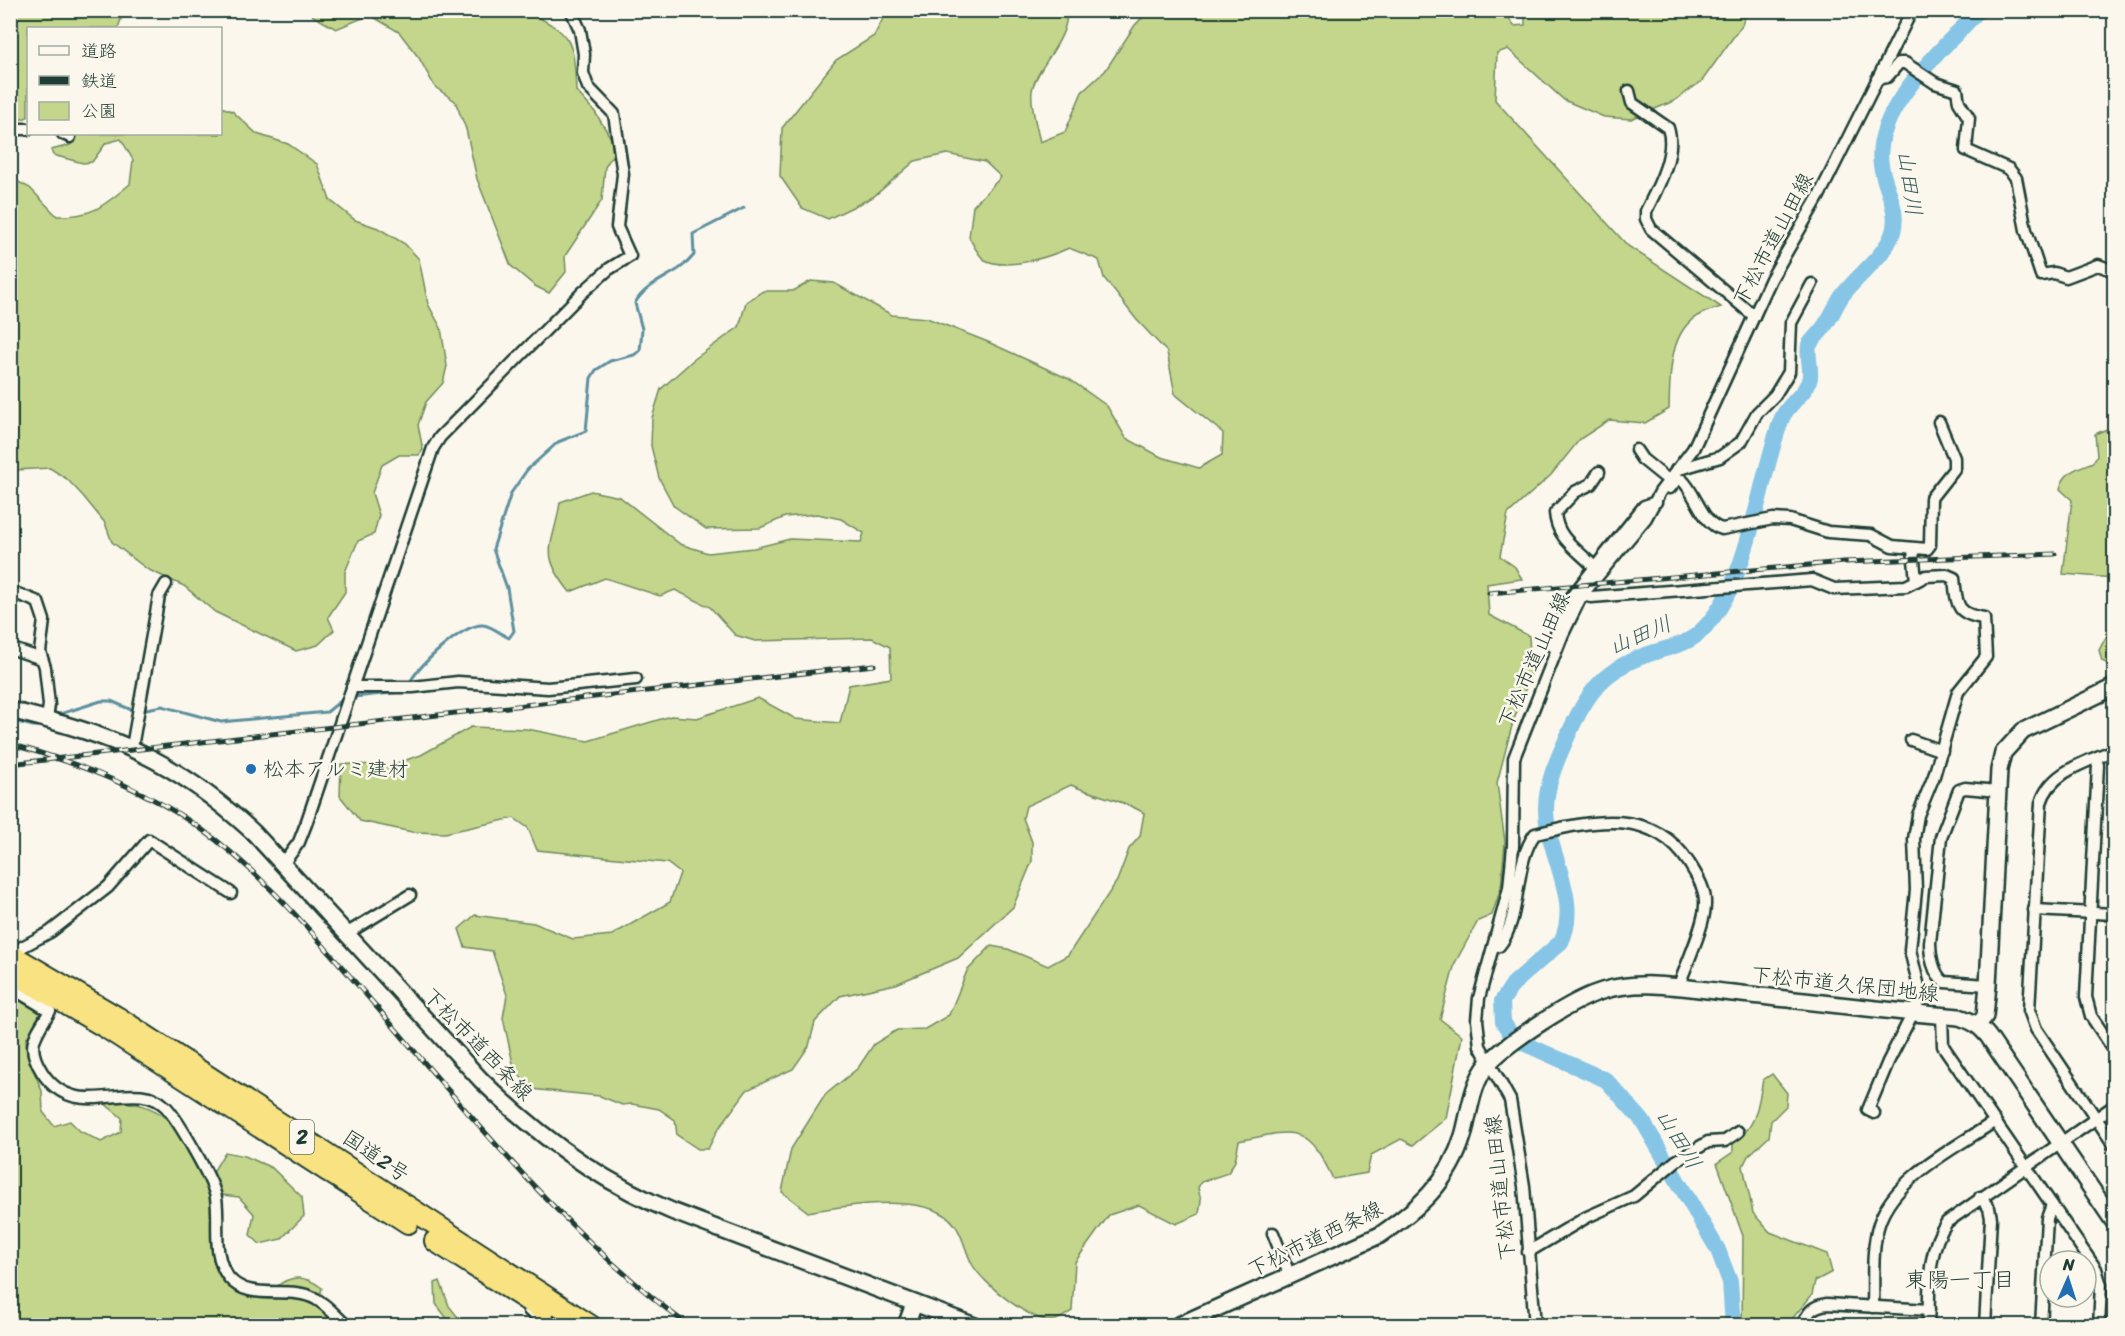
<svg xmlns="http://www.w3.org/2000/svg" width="2125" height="1336" viewBox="0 0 2125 1336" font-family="Sriracha,'Klee One',sans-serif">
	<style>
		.green { fill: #c3d68b; stroke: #718a60; stroke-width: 1.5 }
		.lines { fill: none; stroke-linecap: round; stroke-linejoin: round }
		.stream { stroke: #5d8f9f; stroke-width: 3 }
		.river { stroke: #86c5e6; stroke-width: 16 }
		.street-casing { stroke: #1f3d34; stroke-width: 15 }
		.secondary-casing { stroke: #1f3d34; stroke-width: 20 }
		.highway-casing { stroke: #1f3d34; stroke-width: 24 }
		.street { stroke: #fbf7ec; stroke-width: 10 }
		.secondary { stroke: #fbf7ec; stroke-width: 15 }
		.highway { stroke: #f8e281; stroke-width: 20 }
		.rail-casing { stroke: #1f3d34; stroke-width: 5 }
		.rail { stroke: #fbf7ec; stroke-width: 3; stroke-dasharray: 9; stroke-linecap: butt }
		.poi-dot { fill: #1f6fb2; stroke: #fbf7ec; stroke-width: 2 }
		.labels { text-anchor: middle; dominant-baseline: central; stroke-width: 5; stroke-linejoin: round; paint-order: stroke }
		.shield { fill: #fbf7ec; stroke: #61756b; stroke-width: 1.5 }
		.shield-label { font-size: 20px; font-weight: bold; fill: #1f3d34 }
		.street-label { font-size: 21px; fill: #1f3d34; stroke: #fbf7ec }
		.poi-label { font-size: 21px; fill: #1f3d34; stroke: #fbf7ec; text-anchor: start }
		.water-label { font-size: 22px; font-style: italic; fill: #395f60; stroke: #fbf7ec }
		.neighbourhood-label { font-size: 22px; fill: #1f3d34; stroke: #fbf7ec }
	</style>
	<rect width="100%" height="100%" fill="#fbf7ec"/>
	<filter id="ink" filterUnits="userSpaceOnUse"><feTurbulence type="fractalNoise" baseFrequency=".0167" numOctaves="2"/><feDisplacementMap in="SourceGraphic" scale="12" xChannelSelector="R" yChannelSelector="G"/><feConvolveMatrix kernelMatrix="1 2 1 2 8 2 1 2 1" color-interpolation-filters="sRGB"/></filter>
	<g filter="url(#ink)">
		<g class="green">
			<path d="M 1503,10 L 1514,26 L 1525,25 L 1525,11 L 1747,11 L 1742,25 L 1702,81 L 1674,101 L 1631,119 L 1604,117 L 1564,100 L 1508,49 L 1497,53 L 1495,100 L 1628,246 L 1721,307 C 1714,309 1706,311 1699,315 C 1668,332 1670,378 1669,409 L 1645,423 L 1609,420 L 1580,439 L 1551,475 L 1508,514 L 1500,556 L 1515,567 L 1522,579 L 1487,584 L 1489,615 L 1529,636 L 1531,674 L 1513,722 L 1497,783 L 1505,842 L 1501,888 L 1492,915 L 1478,921 L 1455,963 L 1440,1019 L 1462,1036 L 1446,1118 L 1413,1145 L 1401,1139 L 1371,1155 L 1367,1173 L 1333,1179 C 1307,1123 1294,1129 1239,1141 L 1235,1161 L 1228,1173 L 1201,1182 L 1198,1188 L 1201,1200 L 1199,1214 L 1176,1224 L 1139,1205 L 1109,1215 L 1075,1262 L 1072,1311 C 1067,1314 1061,1318 1056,1320 C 1033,1325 983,1284 972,1264 C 963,1247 962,1225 943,1214 C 909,1195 845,1206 808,1212 L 782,1192 L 791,1149 L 825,1095 L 858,1068 L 874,1044 L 897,1030 L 925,1029 L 949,1015 L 967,971 L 991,946 L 1008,949 L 1048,966 L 1068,955 L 1117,881 L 1129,849 L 1140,836 L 1144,813 C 1122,799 1095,796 1071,785 L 1026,806 L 1023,818 L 1032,842 L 1032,861 L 1013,907 L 958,958 L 896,984 L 840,996 L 815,1022 L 809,1046 L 793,1069 L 747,1090 L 717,1131 L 708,1149 L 698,1149 L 677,1135 L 675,1120 L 659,1109 L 632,1104 L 622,1105 L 600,1096 L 530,1089 L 514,1068 L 503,1018 L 507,995 L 492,951 L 465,947 L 459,929 L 475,915 L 534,923 L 573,939 L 612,935 L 670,902 L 680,873 L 667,863 L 537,850 L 528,828 L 514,818 L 445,833 L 412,832 L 360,821 L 340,796 L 341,764 L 391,765 L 421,755 L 471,727 L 527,729 L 588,741 L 671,716 L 697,718 L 758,698 L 796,719 L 840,723 L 849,685 L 891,678 L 890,647 L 872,638 L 755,641 L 735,635 L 710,607 L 675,590 L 660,596 L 605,578 L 570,592 C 537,551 554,547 560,502 L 591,491 L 620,497 L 680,544 L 708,553 L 754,548 L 790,539 L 861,542 L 864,533 L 841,519 L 817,514 L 785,517 L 760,528 L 706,529 L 674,506 L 659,478 L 651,446 L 652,418 L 661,389 L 693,360 L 739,327 L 746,302 L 763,291 L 793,291 L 811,281 L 834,283 L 892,315 L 927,318 L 988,342 L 1069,379 L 1107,406 L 1126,438 L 1161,457 L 1199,468 L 1222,455 L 1223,433 L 1175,394 L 1167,352 L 1136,319 L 1104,278 L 1099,260 L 1069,248 C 1049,257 1006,271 985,260 C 978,256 973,244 969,237 L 973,206 L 1001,177 L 985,162 L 947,154 L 915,161 L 873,197 L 828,219 L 802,208 L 780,176 L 782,128 L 836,60 L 874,36 L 887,11 L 1066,11 C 1071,38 1035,69 1032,91 C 1030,105 1037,128 1040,142 L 1065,132 L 1082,92 L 1105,71 L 1135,25 L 1149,11 Z"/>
			<path d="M 10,11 L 11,10 L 124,11 L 118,28 L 28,28 L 28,117 L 13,122 L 10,121 Z"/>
			<path d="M 311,11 L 525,11 C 573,33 574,41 576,91 L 595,112 L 611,138 L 613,154 L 605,167 L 602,200 L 565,256 L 566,272 L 549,293 L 535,286 L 511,266 L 477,179 L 466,129 L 455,101 L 435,87 L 419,58 L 399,32 L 370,15 L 336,29 L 313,16 Z"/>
			<path d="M 221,107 L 232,111 L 257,134 L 288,144 L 317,164 L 330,200 L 355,220 L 378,228 L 405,244 L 419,259 L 428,304 L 441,328 L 447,366 L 443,383 L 426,402 L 418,425 L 423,450 L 419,455 L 399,455 L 382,465 L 372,493 L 379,515 L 374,534 L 358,541 L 345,572 L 345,592 L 328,617 L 334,630 L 318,645 L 296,651 L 215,612 L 184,586 L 147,569 L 112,542 L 105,523 L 83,496 L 67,479 L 50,468 L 16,470 L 11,477 L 11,136 L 15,165 L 13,179 L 30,188 L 57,216 C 93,217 103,206 130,184 L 133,160 L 121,139 L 106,143 L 92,162 L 83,163 L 53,155 L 51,150 L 70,145 L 74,134 L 220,134 Z"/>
			<path d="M 2114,426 L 2114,578 L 2063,574 L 2072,500 L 2060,489 C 2064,471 2078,468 2093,462 L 2097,456 L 2095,434 Z"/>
			<path d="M 2114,633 L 2114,667 L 2102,661 L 2099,650 L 2106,637 Z"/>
			<path d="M 10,995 L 40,1010 L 38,1022 L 26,1039 L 27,1054 L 42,1091 L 43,1112 L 54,1126 L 70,1121 L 80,1131 L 101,1142 L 121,1132 L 122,1118 L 104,1103 C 160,1097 177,1124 200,1170 L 213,1172 L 225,1152 L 245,1156 L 272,1168 L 302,1197 L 304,1216 L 281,1239 L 260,1244 L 250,1235 L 254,1214 L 239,1197 L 222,1195 L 213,1202 C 214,1229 202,1265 229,1283 C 239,1290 255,1292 266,1296 C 284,1277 300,1271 322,1288 L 317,1306 L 338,1325 L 11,1325 Z"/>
			<path d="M 1772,1074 L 1787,1093 L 1786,1106 L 1771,1121 L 1769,1137 L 1748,1156 L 1743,1166 L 1753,1213 L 1770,1232 L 1827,1254 L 1832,1272 L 1815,1281 L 1812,1295 L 1787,1325 L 1742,1325 L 1743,1236 L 1717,1163 L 1733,1152 L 1733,1143 C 1758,1125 1757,1108 1763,1080 Z"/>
			<path d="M 440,1281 L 449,1306 L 464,1325 L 452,1325 L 436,1304 L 435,1283 Z"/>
		</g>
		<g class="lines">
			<g class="stream">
				<path d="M 410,682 C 420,665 462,624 483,625 C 492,626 501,634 509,638 L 514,631 L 507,588 L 493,549 L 511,493 L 527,470 L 558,442 L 586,431 L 591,378 L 596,370 L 610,361 L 634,355 L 640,351 L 642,329 L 635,303 C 648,280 678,276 694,255 L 693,234 L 744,208"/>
				<path d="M 354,697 L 401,692"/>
				<path d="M 141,710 L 162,706 L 221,722 L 327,712 L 343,699"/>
				<path d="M 60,714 L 101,701 L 111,701 L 134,711"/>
				<path d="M 10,720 L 33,726 L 43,726"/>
			</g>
			<path class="river" d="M 1733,1326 L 1730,1282 L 1718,1250 L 1642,1120 L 1606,1080 L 1514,1039 L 1503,1022 L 1502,1001 L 1513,984 L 1561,942 C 1582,899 1546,853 1546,809 C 1546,785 1556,762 1566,740 C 1586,693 1604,667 1655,652 C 1671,647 1688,644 1700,632 C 1750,586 1758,480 1782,418 C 1788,403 1807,394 1810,377 C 1811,366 1807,356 1809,345 C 1813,339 1819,334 1823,328 C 1831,318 1835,306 1842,296 C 1857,275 1885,257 1893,232 C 1900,208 1884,188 1881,165 C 1872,108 1945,48 1979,10"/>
			<g class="street-casing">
				<g id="street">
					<path d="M 1877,79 L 1887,77 L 1899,63 L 1905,63 L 1935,83 L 1957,90 L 1959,102 L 1969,118 L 1966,150 L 2009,169 L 2016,178 L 2026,230 L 2041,275 L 2054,273 L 2066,277 L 2098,265 L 2114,271"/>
					<path d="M 1629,91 L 1632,103 L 1668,128 C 1677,153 1657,189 1646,211 L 1646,219 L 1651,229 L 1754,316"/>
					<path d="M 10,129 L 28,129"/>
					<path d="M 63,134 L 70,137"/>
					<path d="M 1636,450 L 1642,459 L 1668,480"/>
					<path d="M 1676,470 L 1720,457 L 1741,442 L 1757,413 L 1775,395 L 1789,372 L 1791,323 L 1812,284"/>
					<path d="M 1670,488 L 1677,479 L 1682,480 C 1696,493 1702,524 1722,529 L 1773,519 L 1790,520 L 1828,532 L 1871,535 L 1892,546 L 1927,549 L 1930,545 L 1931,498 L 1954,469 L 1954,458 L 1939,422"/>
					<path d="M 1913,549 L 1916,581"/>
					<path d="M 1595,568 C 1578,549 1557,540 1555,513 L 1575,492 L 1591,484 L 1599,472"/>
					<path d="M 10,591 L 38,602 L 44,620 L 40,652 L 45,667 L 49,705 L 47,719"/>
					<path d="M 1582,595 L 1591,597 L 1812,580 L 1834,589 L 1906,586 L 1926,576 L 1947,575 L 1954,578 C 1957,604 1955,614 1984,618 L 1986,657 L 1958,692 L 1934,776 L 1918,815 L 1914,839 L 1916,890 L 1910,950 L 1919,987 L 1918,1003 L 1888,1062 L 1868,1110 L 1874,1113"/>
					<path d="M 1552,646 L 1563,612 L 1572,596 L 1644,506 L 1656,502"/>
					<path d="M 10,648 L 42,659"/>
					<path d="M 352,687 L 413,687 L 458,682 L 548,688 L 636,679"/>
					<path d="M 1911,740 L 1942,751"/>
					<path d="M 132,747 L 159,596 L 166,584"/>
					<path d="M 2114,750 C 2087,762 2050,771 2041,803 L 2029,1010 L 2036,1029 L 2114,1145"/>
					<path d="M 2096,758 L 2098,765 L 2086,997 L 2091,1016 L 2114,1050"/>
					<path d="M 283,864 L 299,842 L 306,824 L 433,448 L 440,437 L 583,292 L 609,269 L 630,256 L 617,227 L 623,174 L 614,114 L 588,87 L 583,73 L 584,54 L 580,30 L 571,10"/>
					<path d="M 2034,910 L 2114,914"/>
					<path d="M 346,934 L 410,895"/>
					<path d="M 1499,946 C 1522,919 1513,863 1535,834 C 1591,821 1652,806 1689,863 C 1697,876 1706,889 1705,905 C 1705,925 1685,967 1678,988"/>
					<path d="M 12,958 L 22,947 L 50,932 L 108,887 L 149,840 L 231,893"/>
					<path d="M 1988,985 L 1944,982 C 1933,974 1930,955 1930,943 L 1941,837 L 1959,790 L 1965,788 L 1998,791"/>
					<path d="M 10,987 L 50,1011 C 35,1036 25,1045 42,1072 C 77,1126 133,1074 166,1107 C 178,1120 214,1181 216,1198 C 220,1224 211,1255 229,1278 C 250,1303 290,1284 316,1299 C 327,1305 337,1317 347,1326"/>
					<path d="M 1942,1016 L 1943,1046 L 2096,1269 L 2101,1285 L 2099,1326"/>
					<path d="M 1980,1197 L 1989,1208 L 1991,1218 L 1985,1326"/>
					<path d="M 1273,1233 L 1290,1276"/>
					<path d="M 1528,1252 L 1587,1217 L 1634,1196 L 1676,1161 L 1708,1142 L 1725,1141 L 1738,1132"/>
					<path d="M 1873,1307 C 1874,1280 1871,1249 1879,1224 C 1894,1177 1956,1148 1995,1121"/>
					<path d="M 1535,1326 L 1524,1186 L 1510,1100 L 1480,1046 L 1477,1020 L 1479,998 L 1509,888 L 1513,846 L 1514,758 L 1563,634 L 1582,595 L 1646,518 L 1660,492 L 1693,449 L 1771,279 L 1819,196 L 1912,10"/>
					<path d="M 1802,1326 C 1808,1312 1812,1306 1827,1304 L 1929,1310"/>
					<path d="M 1928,1326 C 1930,1291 1926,1251 1947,1222 L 2114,1106"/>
					<path d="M 2041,1326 L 2047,1218 L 2052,1205"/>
				</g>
			</g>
			<g class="secondary-casing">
				<g id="secondary">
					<path d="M 10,710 C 115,736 173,758 254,833 L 481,1080 C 538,1136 600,1182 674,1212 L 975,1326"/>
					<path d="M 1978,1025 L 1985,1016 L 1988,985 L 1999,770 L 2003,753 L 2023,731 L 2114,687"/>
					<path d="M 531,1309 L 552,1326"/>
					<path d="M 906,1326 L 914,1304"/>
					<path d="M 1177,1326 L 1380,1235 C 1418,1209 1449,1182 1463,1136 C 1470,1112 1471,1085 1488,1064 C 1507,1042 1574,999 1602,991 C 1643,978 1691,989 1733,993 C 1808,1001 1883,1011 1959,1017 C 1972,1021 1979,1025 1988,1036 L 2114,1222"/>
				</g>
			</g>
			<g class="highway-casing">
				<g id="highway">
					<path d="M 10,954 L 117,1017 L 591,1326"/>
					<path d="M 10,971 L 108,1029 L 408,1223"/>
					<path d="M 435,1241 L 544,1311"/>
				</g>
			</g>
			<use href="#street" class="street"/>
			<use href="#secondary" class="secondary"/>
			<use href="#highway" class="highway"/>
			<g class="rail-casing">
				<g id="rail">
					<path d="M 1489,593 L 1844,562 L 2055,554"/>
					<path d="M 10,744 C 83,764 156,793 216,840 C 275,887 324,946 374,1004 C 472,1117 567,1236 689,1326"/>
					<path d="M 10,764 L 874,665"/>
				</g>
			</g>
			<use href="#rail" class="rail"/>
		</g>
	</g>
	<circle class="poi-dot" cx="251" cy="769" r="6"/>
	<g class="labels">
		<rect class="shield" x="290" y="1120" width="24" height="34" rx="4.5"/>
		<g class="shield-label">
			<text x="302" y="1137">2</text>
		</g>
		<g class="street-label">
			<text transform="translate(1773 239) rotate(-62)">下松市道山田線</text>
			<text transform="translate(1534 660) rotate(-66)">下松市道山田線</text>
			<text transform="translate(1845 984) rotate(6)">下松市道久保団地線</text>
			<text transform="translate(478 1044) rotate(46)">下松市道西条線</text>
			<text transform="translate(376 1156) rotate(34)">国道2号</text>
			<text transform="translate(1500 1188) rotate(-96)">下松市道山田線</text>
			<text transform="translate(1315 1239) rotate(-26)">下松市道西条線</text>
		</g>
		<g class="poi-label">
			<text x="263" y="769">松本アルミ建材</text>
		</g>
		<g class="water-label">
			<text transform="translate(1910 183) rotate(82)">山田川</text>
			<text transform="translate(1640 635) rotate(-23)">山田川</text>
			<text transform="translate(1679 1139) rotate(59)">山田川</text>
		</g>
		<g class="neighbourhood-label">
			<text x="1960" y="1279">東陽一丁目</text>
		</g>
	</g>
	<rect width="2125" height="1336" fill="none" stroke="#fbf7ec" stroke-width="36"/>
	<rect x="18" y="18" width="2089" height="1300" fill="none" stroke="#1f3d34" stroke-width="2" filter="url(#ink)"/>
	<rect x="27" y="27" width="195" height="108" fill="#fbf7ec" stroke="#a3ada2" stroke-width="1.5"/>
	<rect x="39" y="46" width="30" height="9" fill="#fbf7ec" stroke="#a3ada2" stroke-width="1.5"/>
	<text x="81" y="57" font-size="18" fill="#1f3d34">道路</text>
	<rect x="39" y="76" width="30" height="9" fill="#1f3d34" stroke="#a3ada2" stroke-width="1.5"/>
	<text x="81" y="87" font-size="18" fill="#1f3d34">鉄道</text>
	<rect x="39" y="102" width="30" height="18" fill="#c3d68b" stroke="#a3ada2" stroke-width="1.5"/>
	<text x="81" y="117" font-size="18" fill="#1f3d34">公園</text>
	<g transform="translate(2068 1279) rotate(3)"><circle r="28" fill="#fbf7ec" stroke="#a3ada2" stroke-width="1.5"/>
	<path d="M0-4.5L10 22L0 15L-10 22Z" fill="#1f6fb2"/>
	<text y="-9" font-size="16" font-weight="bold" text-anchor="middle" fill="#1f3d34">N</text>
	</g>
</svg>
